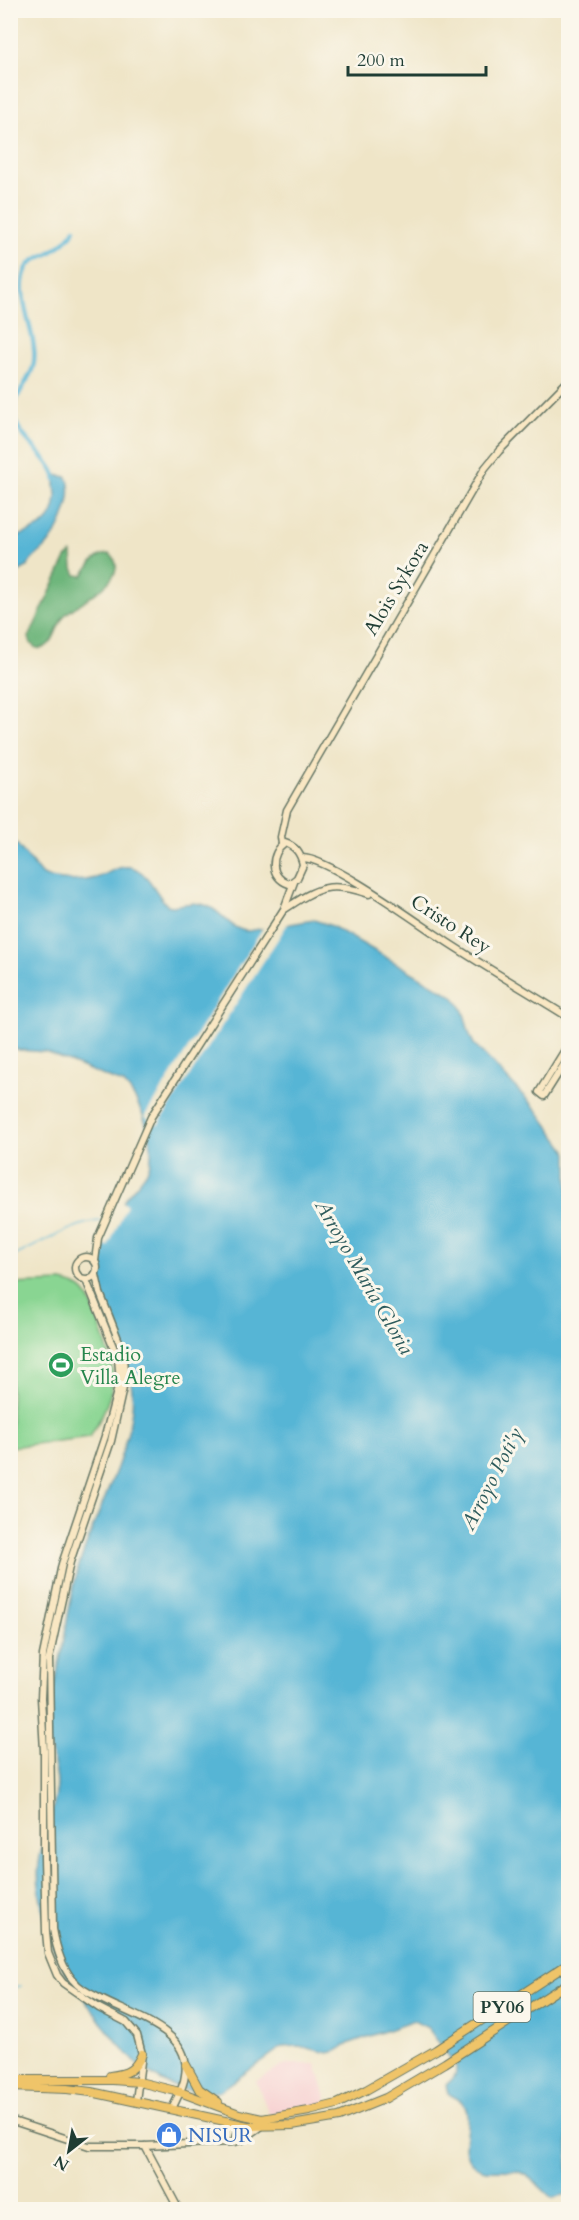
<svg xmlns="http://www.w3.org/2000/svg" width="579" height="2220" viewBox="0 0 579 2220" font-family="Cardo,serif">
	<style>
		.built { fill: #f7cfd0 }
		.green { fill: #89d592; stroke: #548963; stroke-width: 1.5 }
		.forest { fill: #6eb67c; stroke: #467a58; stroke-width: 1.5 }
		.water { fill: #56b5d5; stroke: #3a7984; stroke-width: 1.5 }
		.pier { fill: #efe5c7 }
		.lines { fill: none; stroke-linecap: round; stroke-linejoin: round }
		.stream { stroke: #56b5d5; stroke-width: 1.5 }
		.canal { stroke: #56b5d5; stroke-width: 4.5 }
		.secondary-casing { stroke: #687867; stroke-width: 9 }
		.highway-casing { stroke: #687867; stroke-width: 10 }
		.secondary { stroke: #f9e7c3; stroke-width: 6 }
		.highway { stroke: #efc469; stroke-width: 8 }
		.labels { text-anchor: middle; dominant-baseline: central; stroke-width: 6; stroke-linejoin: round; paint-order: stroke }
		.shield { fill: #fbf7ec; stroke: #61756b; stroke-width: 1.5 }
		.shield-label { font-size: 18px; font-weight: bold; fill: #1f3d34 }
		.street-label { font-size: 20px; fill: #1f3d34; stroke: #fbf7ec }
		.leisure-label { font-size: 20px; fill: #27864d; stroke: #fbf7ec; text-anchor: start }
		.shop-label { font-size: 20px; fill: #366cbe; stroke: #fbf7ec; text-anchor: start }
		.water-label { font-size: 21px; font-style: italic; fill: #2d5b5c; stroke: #fbf7ec }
	</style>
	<rect width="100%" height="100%" fill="#fbf7ec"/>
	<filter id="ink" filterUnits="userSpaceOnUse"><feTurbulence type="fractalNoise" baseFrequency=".0167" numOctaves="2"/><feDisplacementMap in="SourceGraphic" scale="12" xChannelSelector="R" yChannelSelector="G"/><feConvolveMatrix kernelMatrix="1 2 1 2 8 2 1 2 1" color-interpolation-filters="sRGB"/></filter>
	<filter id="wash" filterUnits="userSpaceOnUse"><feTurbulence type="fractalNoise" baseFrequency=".008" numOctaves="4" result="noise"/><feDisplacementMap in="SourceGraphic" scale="24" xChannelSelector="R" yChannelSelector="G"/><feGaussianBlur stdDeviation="1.35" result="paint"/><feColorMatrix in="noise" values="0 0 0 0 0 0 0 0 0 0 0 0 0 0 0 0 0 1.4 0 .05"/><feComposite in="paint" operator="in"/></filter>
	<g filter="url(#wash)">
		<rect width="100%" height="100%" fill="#efe5c7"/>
		<path class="built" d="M 286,2064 L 316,2064 L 328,2104 L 295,2112 L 269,2114 L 256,2081 Z"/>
		<path class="green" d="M 62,1282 C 71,1284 80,1286 86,1294 C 94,1306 114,1362 113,1377 C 113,1398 100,1419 90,1437 L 11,1447 L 11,1284 Z"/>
		<path class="forest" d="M 72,553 L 73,568 L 76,575 L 83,576 C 90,565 95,554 110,554 C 135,578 77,602 64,616 C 57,625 55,642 45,647 C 36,652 30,644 29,637 L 66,558 Z"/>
		<g class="water">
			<path d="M 55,475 L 67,477 C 75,496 62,527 49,543 C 43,552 31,557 27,567 L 11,576 L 11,539 C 34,529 53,529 56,498 C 56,490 54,483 55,475 Z"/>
			<path d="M 10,836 L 41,874 C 55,882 81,882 96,878 C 109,874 122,862 136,869 C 150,876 156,894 167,905 L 172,906 C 183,905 194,901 205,905 C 222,910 229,930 248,931 L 314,920 L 332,926 L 451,995 C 470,1012 463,1025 474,1044 L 537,1110 L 568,1153 L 568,2194 L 552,2198 C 542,2189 531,2176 519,2172 C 505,2167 486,2175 474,2165 C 454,2149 476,2121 463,2103 C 459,2098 452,2097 448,2093 L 446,2085 C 453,2079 457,2076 456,2066 L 428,2028 L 414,2021 L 350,2043 L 337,2051 L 328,2053 L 299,2046 L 282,2047 L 220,2091 C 169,2097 135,2068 106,2028 C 92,2008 76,1989 63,1968 C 49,1944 35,1890 39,1863 C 42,1837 55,1811 57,1785 C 58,1766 46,1748 47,1729 C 49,1704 56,1679 61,1655 C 67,1626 70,1594 79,1566 C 95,1513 125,1465 132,1409 C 136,1376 118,1350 108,1321 C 101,1301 99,1280 102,1259 C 105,1237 114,1215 127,1196 C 134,1187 143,1179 148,1169 C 158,1146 141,1101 124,1084 L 45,1052 L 19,1050 L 11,1047 Z"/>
		</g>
		<g class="pier">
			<path d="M 289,922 L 158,1125 L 145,1117 L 264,926 Z"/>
			<path d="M 120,1201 L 127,1205 L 108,1247 L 102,1244 L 102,1242 L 115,1209 Z"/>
		</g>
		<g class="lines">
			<g class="stream">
				<path d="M 10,1258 C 33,1248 78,1220 103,1221"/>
				<path d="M 10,1988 L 21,1986"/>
			</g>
			<path class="canal" d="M 56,480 C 54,461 21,440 15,421 C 8,400 28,385 33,367 C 41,338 12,296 27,268 C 31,259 41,258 49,253 C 59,247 69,240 75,229"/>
		</g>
	</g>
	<g filter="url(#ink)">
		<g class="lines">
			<g class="secondary-casing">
				<g id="secondary">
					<path d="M 285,843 C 295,846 301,854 303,865 L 297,878 L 289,884 C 269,877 270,854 285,843 Z"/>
					<path d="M 282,844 L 281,837 L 287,810 L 485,468 L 499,451 L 568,381"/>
					<path d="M 302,858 C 328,857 421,925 447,942 C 487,968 528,992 568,1017"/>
					<path d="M 285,909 C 318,887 330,881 369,894"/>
					<path d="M 568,1045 L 539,1092 L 544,1096 L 568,1058"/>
					<circle cx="86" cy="1268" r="11"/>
					<path d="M 95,1261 L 98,1238 L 151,1117 L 284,909 L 294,882"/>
					<path d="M 96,1275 L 100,1293 L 122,1349 L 125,1379 L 111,1441 L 70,1562 L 49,1659 L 53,1929 C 56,1947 61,1966 73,1980 C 80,1989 89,1993 99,1998 C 129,2015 193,2030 185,2075 C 184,2087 177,2098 172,2109"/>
					<path d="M 86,1280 L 118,1359 L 120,1380 L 105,1436 L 62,1564 L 43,1655 L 41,1698 L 44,1751 L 44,1858 L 46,1932 L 48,1953 L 57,1975 L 63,1983 L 99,2008 L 126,2022 L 137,2035 L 142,2054 L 136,2101"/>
					<path d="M 10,2120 L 89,2146 L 145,2146 L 231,2142 L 242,2140 L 262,2126"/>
					<path d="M 235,2142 L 240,2125"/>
					<path d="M 145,2146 L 179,2210"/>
				</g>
			</g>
			<g class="highway-casing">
				<g id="highway">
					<path d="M 186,2065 L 199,2089 L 218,2102"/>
					<path d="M 110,2076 C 128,2074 135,2070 142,2054"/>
					<path d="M 10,2080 L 113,2080 L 139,2082 L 180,2092 L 239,2114 L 262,2119 L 309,2111 L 337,2104 L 366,2090 L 436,2050 L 568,1964"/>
					<path d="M 10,2087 L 67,2089 L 91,2092 L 248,2126 L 292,2125 L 339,2117 L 386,2098 L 445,2063 L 568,1983"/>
				</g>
			</g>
			<use href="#secondary" class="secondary"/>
			<use href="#highway" class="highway"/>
		</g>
	</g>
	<defs>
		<g id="stadium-disc" transform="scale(1.35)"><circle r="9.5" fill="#2e9e5b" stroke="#fbf7ec"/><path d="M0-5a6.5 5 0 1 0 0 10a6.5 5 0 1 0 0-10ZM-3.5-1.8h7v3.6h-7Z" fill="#fff"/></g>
		<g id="shop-disc" transform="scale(1.35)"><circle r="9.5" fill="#3f7fe0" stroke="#fbf7ec"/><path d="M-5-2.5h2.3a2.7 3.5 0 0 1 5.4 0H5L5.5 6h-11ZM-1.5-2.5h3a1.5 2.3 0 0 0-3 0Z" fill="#fff"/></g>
	</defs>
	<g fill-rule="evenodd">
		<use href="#stadium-disc" x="61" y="1365"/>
		<use href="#shop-disc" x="169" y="2135"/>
	</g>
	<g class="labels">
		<rect class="shield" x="473.5" y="1992" width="57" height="30" rx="4.5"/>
		<g class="shield-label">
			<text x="502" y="2007">PY06</text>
		</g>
		<g class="street-label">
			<text transform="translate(396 588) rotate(-59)">Alois Sykora</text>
			<text transform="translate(451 924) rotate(33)">Cristo Rey</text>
		</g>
		<g class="leisure-label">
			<text x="80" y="1354">Estadio<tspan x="80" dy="23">Villa Alegre</tspan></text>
		</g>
		<g class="shop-label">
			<text x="188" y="2135">NISUR</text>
		</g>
		<g class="water-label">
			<text transform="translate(364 1277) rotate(60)">Arroyo María Gloria</text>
			<text transform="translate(492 1479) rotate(-63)">Arroyo Poti'y</text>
		</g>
	</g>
	<rect width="579" height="2220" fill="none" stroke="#fbf7ec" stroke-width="36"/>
	<g transform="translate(69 2151) rotate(211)" stroke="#fbf7ec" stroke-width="4.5" paint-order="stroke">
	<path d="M0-4.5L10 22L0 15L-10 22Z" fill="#1f3d34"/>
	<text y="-9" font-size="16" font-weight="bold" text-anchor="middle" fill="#1f3d34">N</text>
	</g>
	<path d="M348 66v9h138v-9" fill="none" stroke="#1f3d34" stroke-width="3"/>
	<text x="357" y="66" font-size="18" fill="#1f3d34" stroke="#fbf7ec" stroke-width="4.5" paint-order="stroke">200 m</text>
</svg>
